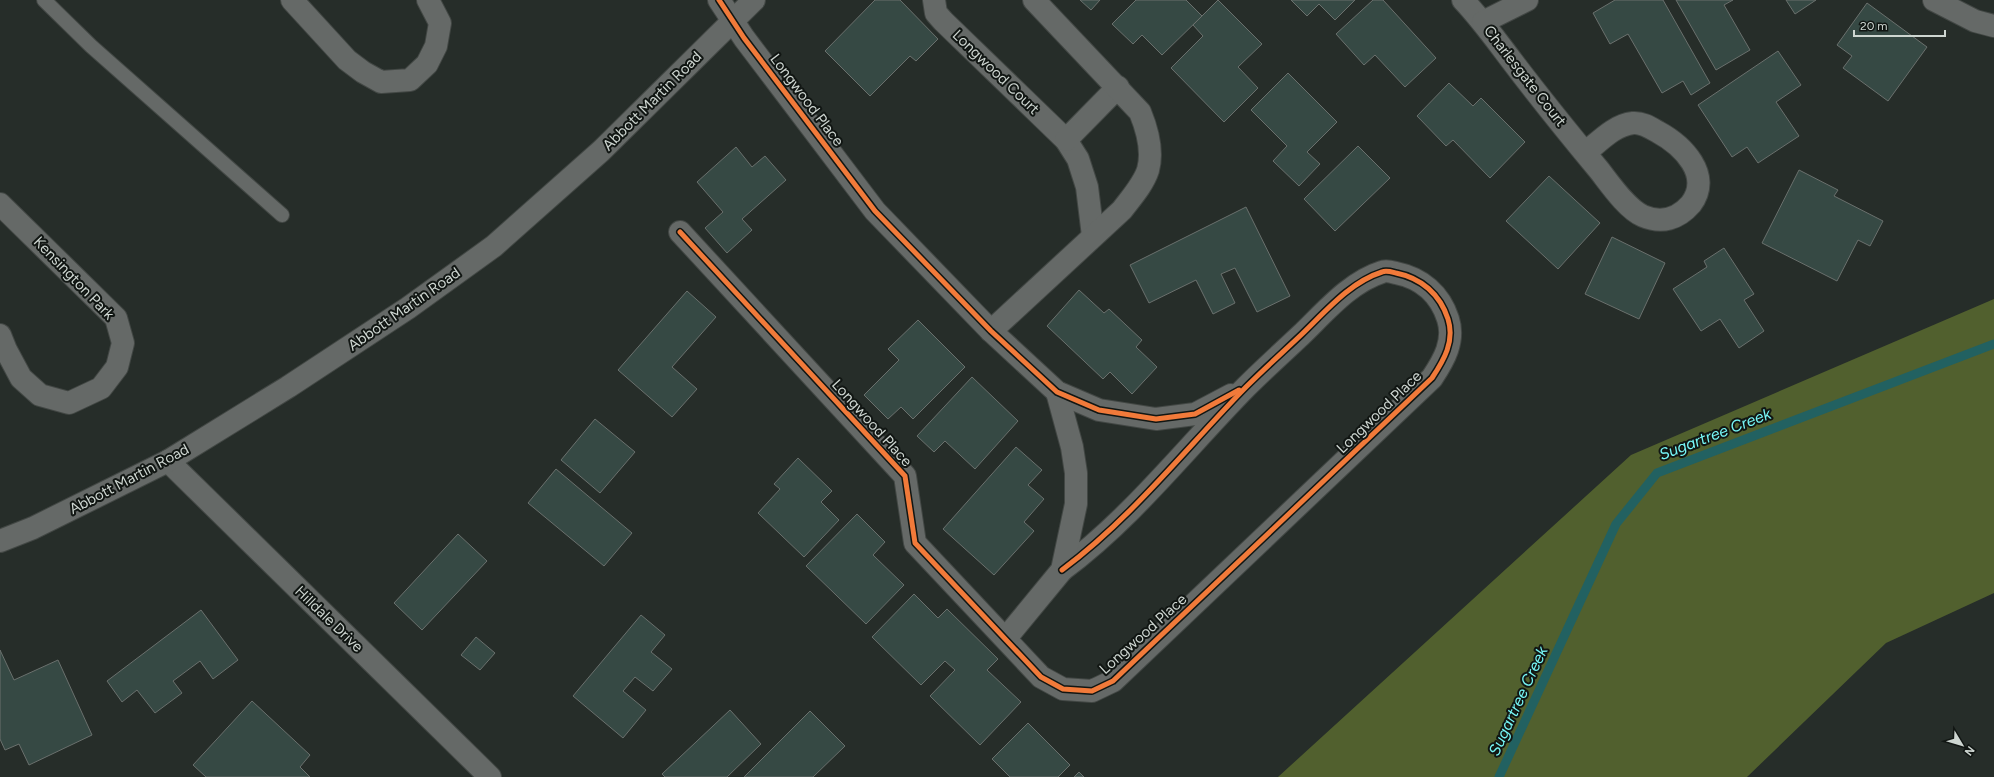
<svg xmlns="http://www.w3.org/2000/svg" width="1994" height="777" viewBox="0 0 1994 777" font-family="Figtree,sans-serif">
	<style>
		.forest { fill: #51602e }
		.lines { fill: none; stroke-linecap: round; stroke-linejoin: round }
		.stream { stroke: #226161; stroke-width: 9 }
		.building { fill: #364944; stroke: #6a706d }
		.lane-casing { stroke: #424744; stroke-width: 16 }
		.street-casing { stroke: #424744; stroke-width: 24 }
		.secondary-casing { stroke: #424744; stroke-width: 24 }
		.lane { stroke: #656967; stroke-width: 14 }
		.street { stroke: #656967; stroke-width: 22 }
		.secondary { stroke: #656967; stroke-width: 22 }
		.cycleway-casing { stroke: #111613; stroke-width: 8 }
		.cycleway { stroke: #f17a3a; stroke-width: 5 }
		.labels { text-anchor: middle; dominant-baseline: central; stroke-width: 4; stroke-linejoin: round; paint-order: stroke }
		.street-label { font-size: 15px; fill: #ced6d1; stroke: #111613 }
		.water-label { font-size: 16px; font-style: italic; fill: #77f7f6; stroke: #111613 }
	</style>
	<rect width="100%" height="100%" fill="#262d29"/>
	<path class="forest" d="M 1994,299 L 1994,593 L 1886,643 L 1747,777 L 1278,777 L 1631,455 Z"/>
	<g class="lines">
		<path class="stream" d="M 1499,777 L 1616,524 L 1657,473 L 1994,344"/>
	</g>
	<g class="building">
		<path d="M 875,0 L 900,0 L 938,39 L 916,61 L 910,56 L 870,96 L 825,51 Z"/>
		<path d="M 1080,0 L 1100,0 L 1091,10 Z"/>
		<path d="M 1136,0 L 1186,0 L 1202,16 L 1162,55 L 1142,35 L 1133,44 L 1112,24 Z"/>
		<path d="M 1218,0 L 1262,44 L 1238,67 L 1258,88 L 1224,122 L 1171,68 L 1203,36 L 1193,25 Z"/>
		<path d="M 1291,0 L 1355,0 L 1335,20 L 1319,4 L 1307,16 Z"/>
		<path d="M 1373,0 L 1383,0 L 1436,58 L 1405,87 L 1375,55 L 1364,65 L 1336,34 Z"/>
		<path d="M 1615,0 L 1663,0 L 1710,83 L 1691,95 L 1683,81 L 1662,93 L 1628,34 L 1610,44 L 1593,13 Z"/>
		<path d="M 1676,0 L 1733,0 L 1724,5 L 1750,50 L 1716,70 Z"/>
		<path d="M 1786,0 L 1816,0 L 1795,14 Z"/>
		<path d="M 1867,3 L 1927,47 L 1888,101 L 1843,68 L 1852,56 L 1837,45 Z"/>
		<path d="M 1778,51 L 1801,85 L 1776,102 L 1799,136 L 1758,163 L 1747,147 L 1732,157 L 1698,105 Z"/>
		<path d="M 1288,73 L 1337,122 L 1307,152 L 1320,164 L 1299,186 L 1273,161 L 1287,146 L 1251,110 Z"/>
		<path d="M 1449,83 L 1473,106 L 1481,98 L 1525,142 L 1490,178 L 1453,140 L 1446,146 L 1417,116 Z"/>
		<path d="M 1358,146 L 1390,178 L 1335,231 L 1304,199 Z"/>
		<path d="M 736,147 L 752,167 L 765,156 L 786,180 L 742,219 L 752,230 L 727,253 L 705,228 L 723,212 L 697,182 Z"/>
		<path d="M 1799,170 L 1838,190 L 1834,196 L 1883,221 L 1870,246 L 1858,240 L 1837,281 L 1762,243 Z"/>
		<path d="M 1549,176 L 1600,223 L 1558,269 L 1506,221 Z"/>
		<path d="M 1246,207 L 1290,296 L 1257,312 L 1235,268 L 1221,274 L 1235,303 L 1213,314 L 1196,280 L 1149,303 L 1130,265 Z"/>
		<path d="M 1612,237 L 1665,263 L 1639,319 L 1585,294 Z"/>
		<path d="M 1724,248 L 1754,294 L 1744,300 L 1764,331 L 1739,348 L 1720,319 L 1701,331 L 1673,289 L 1707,267 L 1704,261 Z"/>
		<path d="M 1079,290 L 1104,313 L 1109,309 L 1142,340 L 1136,347 L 1157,367 L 1132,394 L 1110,372 L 1103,379 L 1047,326 Z"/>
		<path d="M 687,291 L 716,317 L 672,367 L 697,389 L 672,417 L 618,370 Z"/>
		<path d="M 918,320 L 965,367 L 913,419 L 901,407 L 888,419 L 864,395 L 899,360 L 888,349 Z"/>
		<path d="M 972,377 L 1018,421 L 975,469 L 945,441 L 934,452 L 917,436 Z"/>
		<path d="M 595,419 L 635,452 L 600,493 L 561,460 Z"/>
		<path d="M 1016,447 L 1042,470 L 1028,485 L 1044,499 L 1024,522 L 1034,531 L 994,575 L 943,529 Z"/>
		<path d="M 798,458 L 832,491 L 821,502 L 839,520 L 804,557 L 758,513 L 780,489 L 774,484 Z"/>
		<path d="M 556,469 L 632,533 L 604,566 L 528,503 Z"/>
		<path d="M 857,514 L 885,542 L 873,555 L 904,585 L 866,624 L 806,566 Z"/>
		<path d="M 458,534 L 487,561 L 422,630 L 394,603 Z"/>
		<path d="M 914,594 L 938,618 L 947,609 L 998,659 L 987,670 L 1021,702 L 980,745 L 930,696 L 955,670 L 945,661 L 921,685 L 872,637 Z"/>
		<path d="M 201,610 L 238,660 L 213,679 L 200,661 L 173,681 L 182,693 L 155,713 L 137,690 L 122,702 L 107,681 Z"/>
		<path d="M 641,615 L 665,635 L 651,652 L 672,669 L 653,691 L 635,677 L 623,691 L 646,710 L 623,738 L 573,696 Z"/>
		<path d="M 476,637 L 495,653 L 480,670 L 461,655 Z"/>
		<path d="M 0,650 L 14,680 L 58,660 L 92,735 L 29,765 L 19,744 L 5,750 L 0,739 Z"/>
		<path d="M 252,701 L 310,755 L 300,767 L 310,777 L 206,777 L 193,765 Z"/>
		<path d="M 730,710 L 761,744 L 727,777 L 665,777 L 662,774 Z"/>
		<path d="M 810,711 L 845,746 L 813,777 L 744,777 Z"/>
		<path d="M 1028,723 L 1070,765 L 1058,777 L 1010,777 L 992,759 Z"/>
		<path d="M 1079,772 L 1084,777 L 1074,777 Z"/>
	</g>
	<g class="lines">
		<g class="lane-casing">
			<path id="lane" d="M 44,0 L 91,46 L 282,215"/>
		</g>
		<g class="street-casing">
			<g id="street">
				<path d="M 292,0 L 347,60 L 363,72 L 381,82 L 410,80 L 427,64 L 436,46 L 440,23 L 428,0"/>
				<path d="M 719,0 L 744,38 L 875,211 L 991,331 L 1057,392 L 1099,410 L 1156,419 L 1195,414 L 1231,395"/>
				<path d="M 934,0 L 936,13 L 943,21 L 1066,140 L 1078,159 L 1087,187 L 1093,236"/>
				<path d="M 1463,0 C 1481,19 1496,40 1512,61 C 1540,98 1570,135 1599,170 C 1610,184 1627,209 1643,216 C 1662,224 1678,219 1691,204 C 1713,175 1682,145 1658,132 C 1651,128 1642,122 1633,123 C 1614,125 1599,142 1585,153"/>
				<path d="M 1934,0 L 1975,21 L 1994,26"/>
				<path d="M 1483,22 L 1527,0"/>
				<path d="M 1066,140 L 1118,87"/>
				<path d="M 0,204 L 116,318 L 123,343 L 117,367 L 101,388 L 69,403 L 40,395 L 21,378 L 6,350 L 0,335"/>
				<path d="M 680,232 L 905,476 L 915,543 L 1041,677 L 1063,689 L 1092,691 L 1113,681 L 1432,378 C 1444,360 1455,341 1448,319 C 1440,294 1421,278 1396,273 C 1392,272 1386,270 1382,272 C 1350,282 1325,312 1301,335 C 1283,352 1264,369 1246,387 C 1186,448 1132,518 1062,570"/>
				<path d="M 991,331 L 1122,210 C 1131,198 1143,185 1148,170 C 1153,152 1147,129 1140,112 L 1034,0"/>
				<path d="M 168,461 L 490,777"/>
				<path d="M 1006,638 L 1062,570 L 1076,504 L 1076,473 L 1072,447 L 1057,392"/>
			</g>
		</g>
		<g class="secondary-casing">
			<path id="secondary" d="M 0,541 L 33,528 L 168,461 L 288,387 L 408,308 L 494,246 L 601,151 L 754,0"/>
		</g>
		<use href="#lane" class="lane"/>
		<use href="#street" class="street"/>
		<use href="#secondary" class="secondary"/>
		<g class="cycleway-casing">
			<g id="cycleway">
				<path d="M 719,0 L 744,38 L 875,211 L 991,331 L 1057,392 L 1099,410 L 1156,419 L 1195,414 L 1239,390"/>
				<path d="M 680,232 L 905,476 L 915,543 L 1041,677 L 1063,689 L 1092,691 L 1113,681 L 1432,378 C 1444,360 1455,341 1448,319 C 1440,294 1421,278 1396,273 C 1392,272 1386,270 1382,272 C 1350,282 1325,312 1301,335 C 1283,352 1264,369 1246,387 C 1186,448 1132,518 1062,570"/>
			</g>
		</g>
		<use href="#cycleway" class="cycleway"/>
	</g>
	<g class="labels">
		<g class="street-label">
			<text transform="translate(996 72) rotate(44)">Longwood Court</text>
			<text transform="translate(1525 76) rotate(52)">Charlesgate Court</text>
			<text transform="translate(807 100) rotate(53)">Longwood Place</text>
			<text transform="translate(652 101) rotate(-45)">Abbott Martin Road</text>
			<text transform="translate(74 278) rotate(46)">Kensington Park</text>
			<text transform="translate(404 309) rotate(-35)">Abbott Martin Road</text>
			<text transform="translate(1379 412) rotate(-44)">Longwood Place</text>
			<text transform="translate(872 423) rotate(48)">Longwood Place</text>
			<text transform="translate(129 479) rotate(-28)">Abbott Martin Road</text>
			<text transform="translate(329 619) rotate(44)">Hilldale Drive</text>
			<text transform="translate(1143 634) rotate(-42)">Longwood Place</text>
		</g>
		<g class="water-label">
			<text transform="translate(1715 434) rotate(-21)">Sugartree Creek</text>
			<text transform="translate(1518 701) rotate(-65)">Sugartree Creek</text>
		</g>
	</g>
	<g transform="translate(1962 745) rotate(128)" stroke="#111613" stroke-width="3" paint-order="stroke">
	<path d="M0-3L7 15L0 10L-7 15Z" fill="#ced6d1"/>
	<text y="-6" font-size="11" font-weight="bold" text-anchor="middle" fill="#ced6d1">N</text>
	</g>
	<path d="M1854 30v6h91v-6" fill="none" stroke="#ced6d1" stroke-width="2"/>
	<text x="1860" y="30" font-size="12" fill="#ced6d1" stroke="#111613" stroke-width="3" paint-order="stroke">20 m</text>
</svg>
